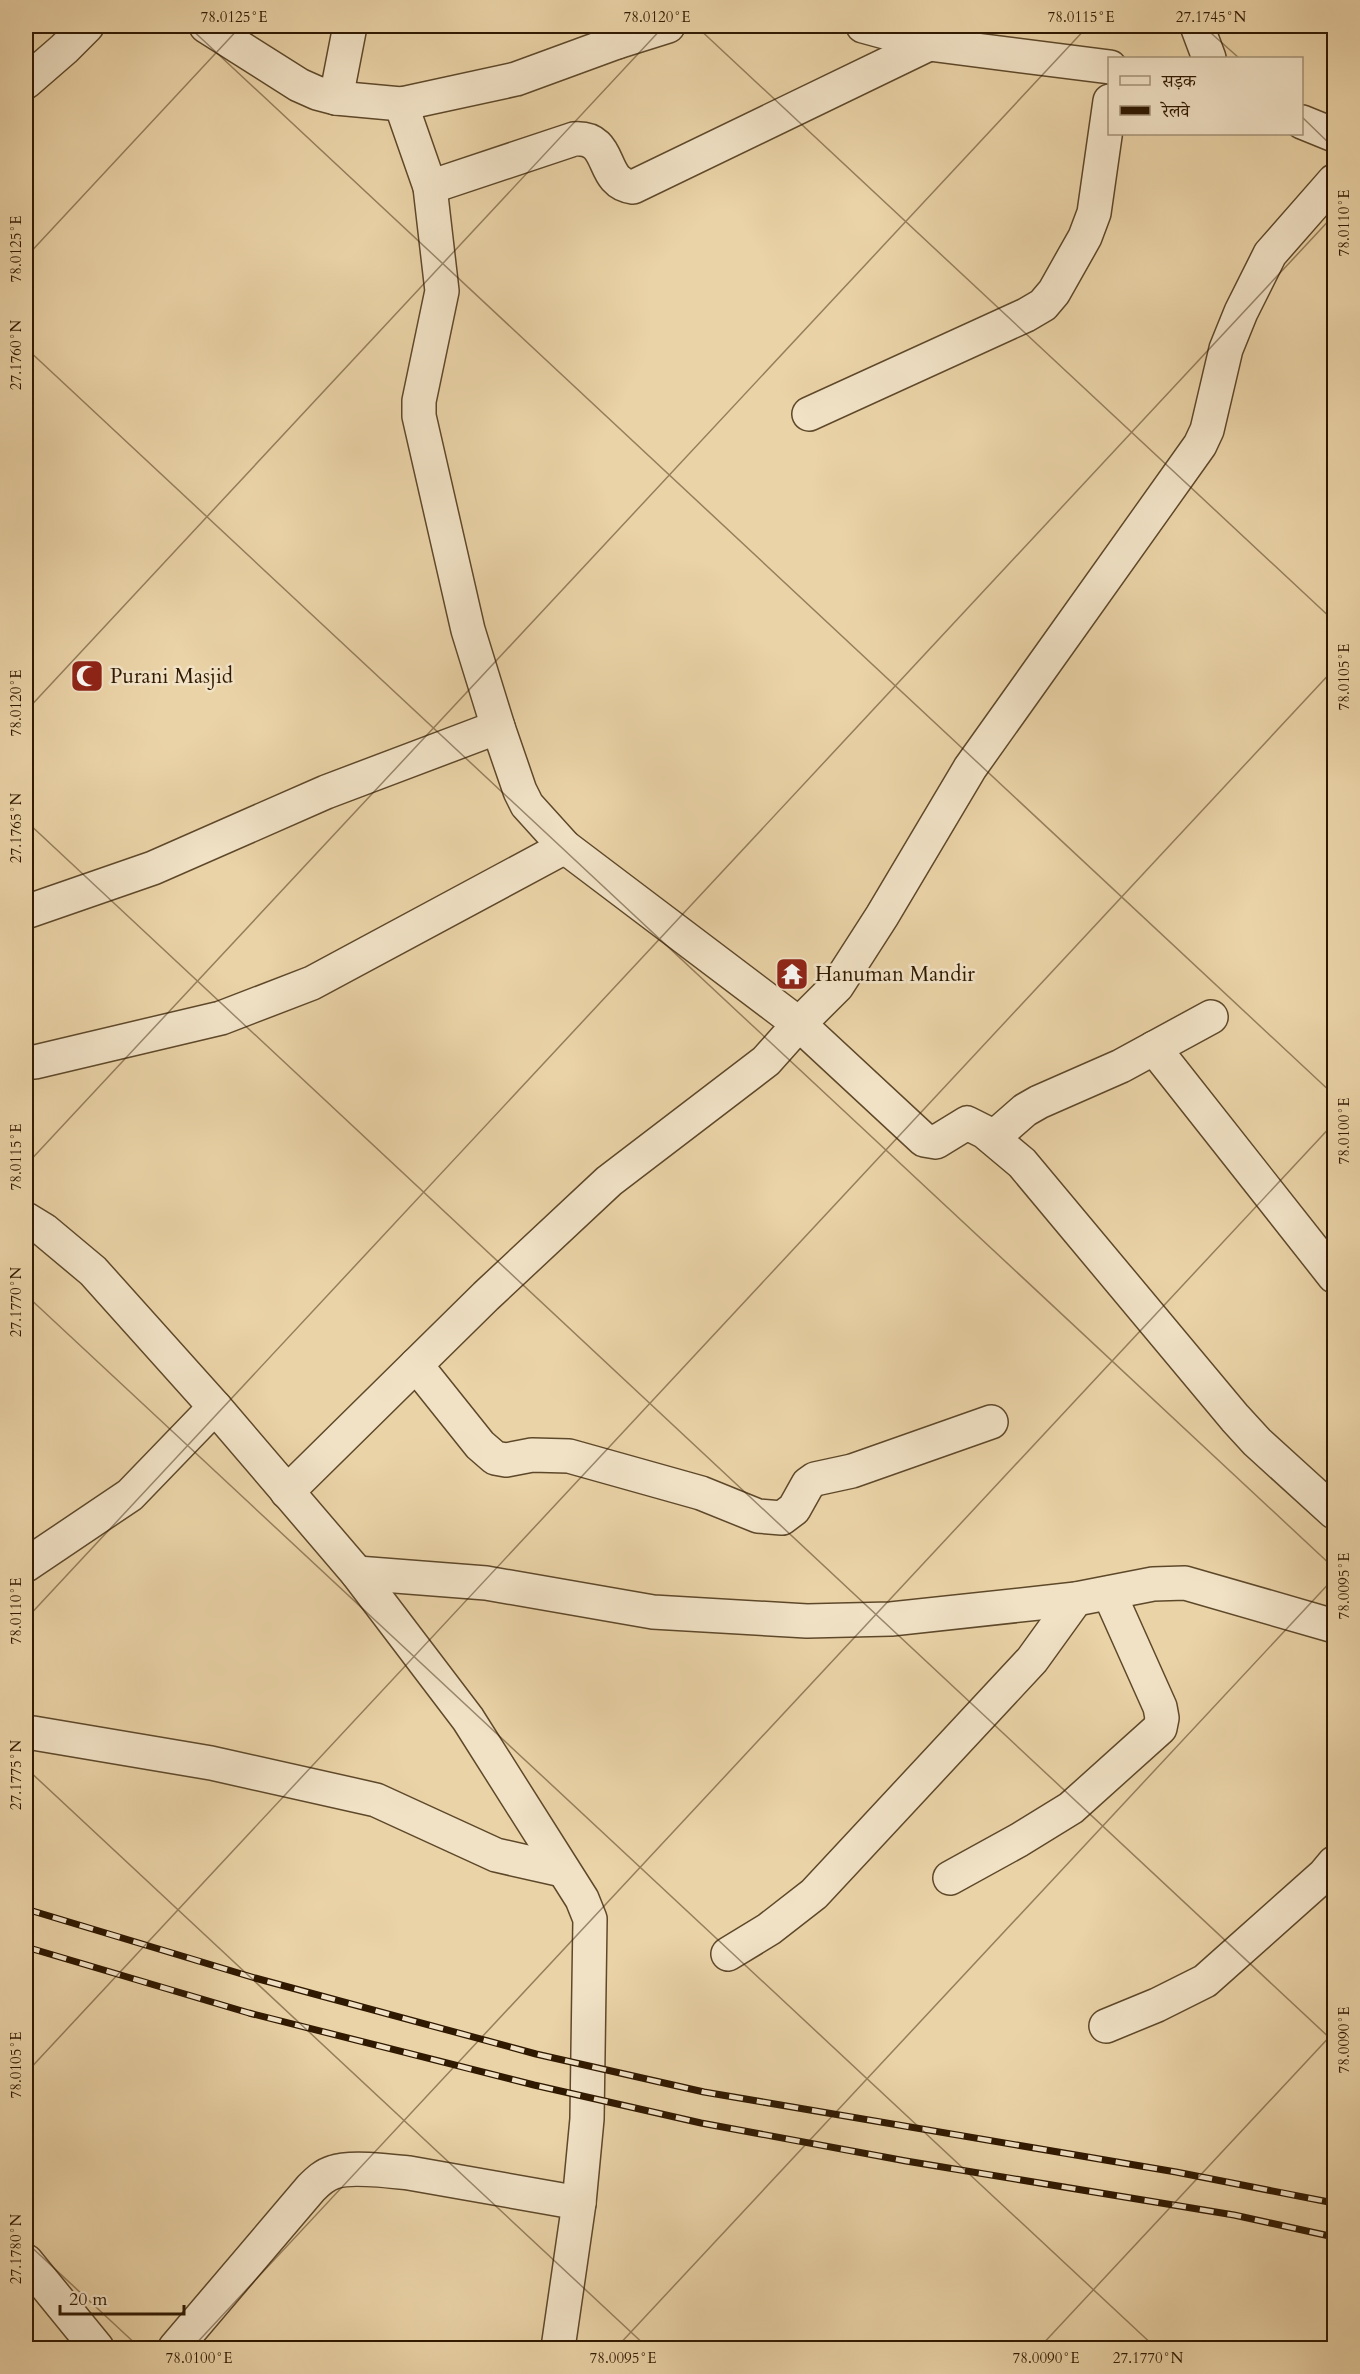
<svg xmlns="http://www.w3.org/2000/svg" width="1360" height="2374" viewBox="0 0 1360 2374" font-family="Cardo,'Noto Serif Devanagari',serif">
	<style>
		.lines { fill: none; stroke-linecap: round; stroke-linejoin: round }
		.minor-casing { stroke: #5e482a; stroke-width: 36 }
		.minor { stroke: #f1e2c6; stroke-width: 33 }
		.rail-casing { stroke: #301901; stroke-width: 7 }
		.rail { stroke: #f1e2c6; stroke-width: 4.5; stroke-dasharray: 14; stroke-linecap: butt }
		.ticks { fill: none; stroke: #301901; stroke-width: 1.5; stroke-opacity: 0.45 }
		.labels { text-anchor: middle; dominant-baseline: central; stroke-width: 5; stroke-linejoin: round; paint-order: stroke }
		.poi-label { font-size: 21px; fill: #301901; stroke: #f1e2c6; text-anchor: start }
		.neatline { fill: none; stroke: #301901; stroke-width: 2 }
		.ticks-label { font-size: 15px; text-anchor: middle; fill: #301901 }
	</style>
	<rect width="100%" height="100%" fill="#ead3a7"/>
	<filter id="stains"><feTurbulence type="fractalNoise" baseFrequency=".00333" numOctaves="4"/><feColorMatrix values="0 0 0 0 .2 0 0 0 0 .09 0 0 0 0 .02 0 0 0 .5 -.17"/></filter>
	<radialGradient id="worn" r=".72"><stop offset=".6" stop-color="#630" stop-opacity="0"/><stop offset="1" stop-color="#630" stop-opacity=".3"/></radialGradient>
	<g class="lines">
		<g class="minor-casing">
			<g id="minor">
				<path d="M 206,26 L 299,85 L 317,93 L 336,98 L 401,104 L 516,79 L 617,42 L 614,26"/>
				<path d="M 863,26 L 929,44 L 1110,67"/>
				<path d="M 1197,26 L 1209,58"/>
				<path d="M 617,42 L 668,26"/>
				<path d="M 26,82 L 64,49 L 87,26"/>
				<path d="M 336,98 L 350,26"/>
				<path d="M 401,104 L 430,187 L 442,291 L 419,401 L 419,416 L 468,630 L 498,727 L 520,791 L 527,805 L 565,847 L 799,1024 L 924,1140 L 936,1142 L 967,1123 L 985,1132 L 1022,1163 L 1235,1418 L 1257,1442 L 1334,1512"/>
				<path d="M 1302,122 L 1334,135"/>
				<path d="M 430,187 L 574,139 C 615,136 598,183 633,187 L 929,44"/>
				<path d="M 809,414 L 1026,315 L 1043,305 L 1054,292 L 1085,237 L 1094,213 L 1110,101"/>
				<path d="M 26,912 L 153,868 L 326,792 L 498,727"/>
				<path d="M 1154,1048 L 1334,1276"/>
				<path d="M 35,1062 L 221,1018 L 312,983 L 565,847"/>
				<path d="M 993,1138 L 1025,1110 L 1039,1102 L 1121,1066 L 1211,1017"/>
				<path d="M 26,1219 L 44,1230 L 93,1271 L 215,1407 L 357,1573 L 468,1719 L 582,1899 L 590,1919 L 587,2119 L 579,2203 L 558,2348"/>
				<path d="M 416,1365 L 480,1445 L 495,1458 L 506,1460 L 532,1455 L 569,1456 L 701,1493 L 758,1516 L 782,1518 L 794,1509 L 808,1484 L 815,1479 L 852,1471 L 991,1422"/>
				<path d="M 287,1492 L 486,1296 L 609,1181 L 766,1061 L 799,1024 L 837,986 L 882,916 L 970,768 L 1200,445 L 1207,430 L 1226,349 L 1241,312 L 1270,254 L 1334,181"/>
				<path d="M 26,1565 L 130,1495 L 215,1407"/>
				<path d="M 357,1573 L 486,1583 L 653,1612 L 807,1621 L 891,1619 L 1076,1599 L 1153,1584 L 1185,1583 L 1334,1626"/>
				<path d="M 33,1733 L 211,1763 L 376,1800 L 496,1855 L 562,1870"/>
				<path d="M 950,1878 L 1019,1840 L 1071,1808 L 1160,1728 L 1162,1718 L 1160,1707 L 1109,1593"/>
				<path d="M 728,1954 L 769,1929 L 814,1894 L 1032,1660 L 1076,1599"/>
				<path d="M 1106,2026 L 1157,2005 L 1205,1981 L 1324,1875 L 1334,1863"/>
				<path d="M 26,2261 L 97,2348"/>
				<path d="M 175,2348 L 311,2188 C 318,2181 324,2175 334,2172 C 350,2166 391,2171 409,2173 L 579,2203"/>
			</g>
		</g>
		<use href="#minor" class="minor"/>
		<g class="rail-casing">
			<g id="rail">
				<path d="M 26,1909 L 255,1978 L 536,2054 L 704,2092 L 1176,2172 L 1334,2203"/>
				<path d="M 26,1947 L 249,2013 L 534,2085 L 701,2123 L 906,2161 L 1234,2215 L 1334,2237"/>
			</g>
		</g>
		<use href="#rail" class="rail"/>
	</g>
	<path class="ticks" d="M 188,26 L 1334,1095M 696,26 L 1334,621M 1203,26 L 1239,58M 1302,117 L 1334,148M 26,257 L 241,26M 26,348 L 1334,1568M 26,711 L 664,26M 26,821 L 1334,2042M 26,1165 L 1088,26M 26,1295 L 1156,2348M 26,1619 L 1334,215M 26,1768 L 648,2348M 26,2073 L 1334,669M 26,2242 L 140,2348M 192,2348 L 1334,1123M 616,2348 L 1334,1578M 1039,2348 L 1334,2032"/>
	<defs>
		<g id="mosque-square" transform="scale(1.725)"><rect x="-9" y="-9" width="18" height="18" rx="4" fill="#8f2418" stroke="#f1e2c6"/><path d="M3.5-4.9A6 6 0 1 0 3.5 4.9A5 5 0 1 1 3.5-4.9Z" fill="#fff"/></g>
		<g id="temple-square" transform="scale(1.725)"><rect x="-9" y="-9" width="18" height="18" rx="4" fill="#8f2418" stroke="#f1e2c6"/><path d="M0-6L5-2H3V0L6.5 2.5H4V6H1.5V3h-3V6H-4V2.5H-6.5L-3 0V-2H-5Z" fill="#fff"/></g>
	</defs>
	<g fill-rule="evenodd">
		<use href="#mosque-square" x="87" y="676"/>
		<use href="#temple-square" x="792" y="974"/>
	</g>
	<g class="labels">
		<g class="poi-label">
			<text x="110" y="676">Purani Masjid</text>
			<text x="815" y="974">Hanuman Mandir</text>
		</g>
	</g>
	<rect width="1360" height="2374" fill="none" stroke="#ead3a7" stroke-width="66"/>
	<rect x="1108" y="57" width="195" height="78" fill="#f1e2c6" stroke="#a49277" stroke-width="1.5"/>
	<rect x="1120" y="76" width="30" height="9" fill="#f1e2c6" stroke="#a49277" stroke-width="1.5"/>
	<text x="1162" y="87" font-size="18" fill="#301901">सड़क</text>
	<rect x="1120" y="106" width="30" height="9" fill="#301901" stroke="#a49277" stroke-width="1.5"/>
	<text x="1162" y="117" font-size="18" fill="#301901">रेलवे</text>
	<path d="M60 2305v9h124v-9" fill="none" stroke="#301901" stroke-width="3"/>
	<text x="69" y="2305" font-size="18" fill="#301901" stroke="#f1e2c6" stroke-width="4.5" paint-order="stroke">20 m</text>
	<rect x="33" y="33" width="1294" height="2308" class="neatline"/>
	<g class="ticks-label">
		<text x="234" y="22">78.0125°E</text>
		<text x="657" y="22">78.0120°E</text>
		<text x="1081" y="22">78.0115°E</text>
		<text x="1211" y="22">27.1745°N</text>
		<text transform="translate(1344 223) rotate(-90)" y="5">78.0110°E</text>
		<text transform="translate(16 249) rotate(-90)" y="5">78.0125°E</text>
		<text transform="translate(16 355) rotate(-90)" y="5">27.1760°N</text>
		<text transform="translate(1344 677) rotate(-90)" y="5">78.0105°E</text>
		<text transform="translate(16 703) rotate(-90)" y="5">78.0120°E</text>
		<text transform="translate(16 828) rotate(-90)" y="5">27.1765°N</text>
		<text transform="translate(1344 1131) rotate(-90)" y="5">78.0100°E</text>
		<text transform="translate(16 1157) rotate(-90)" y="5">78.0115°E</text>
		<text transform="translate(16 1302) rotate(-90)" y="5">27.1770°N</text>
		<text transform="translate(1344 1586) rotate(-90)" y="5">78.0095°E</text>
		<text transform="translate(16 1611) rotate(-90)" y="5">78.0110°E</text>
		<text transform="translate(16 1775) rotate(-90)" y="5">27.1775°N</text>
		<text transform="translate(1344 2040) rotate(-90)" y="5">78.0090°E</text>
		<text transform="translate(16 2065) rotate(-90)" y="5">78.0105°E</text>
		<text transform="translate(16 2249) rotate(-90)" y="5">27.1780°N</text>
		<text x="199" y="2363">78.0100°E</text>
		<text x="623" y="2363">78.0095°E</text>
		<text x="1046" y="2363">78.0090°E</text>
		<text x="1148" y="2363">27.1770°N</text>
	</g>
	<rect width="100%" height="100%" filter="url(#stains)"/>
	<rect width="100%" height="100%" fill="url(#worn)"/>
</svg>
